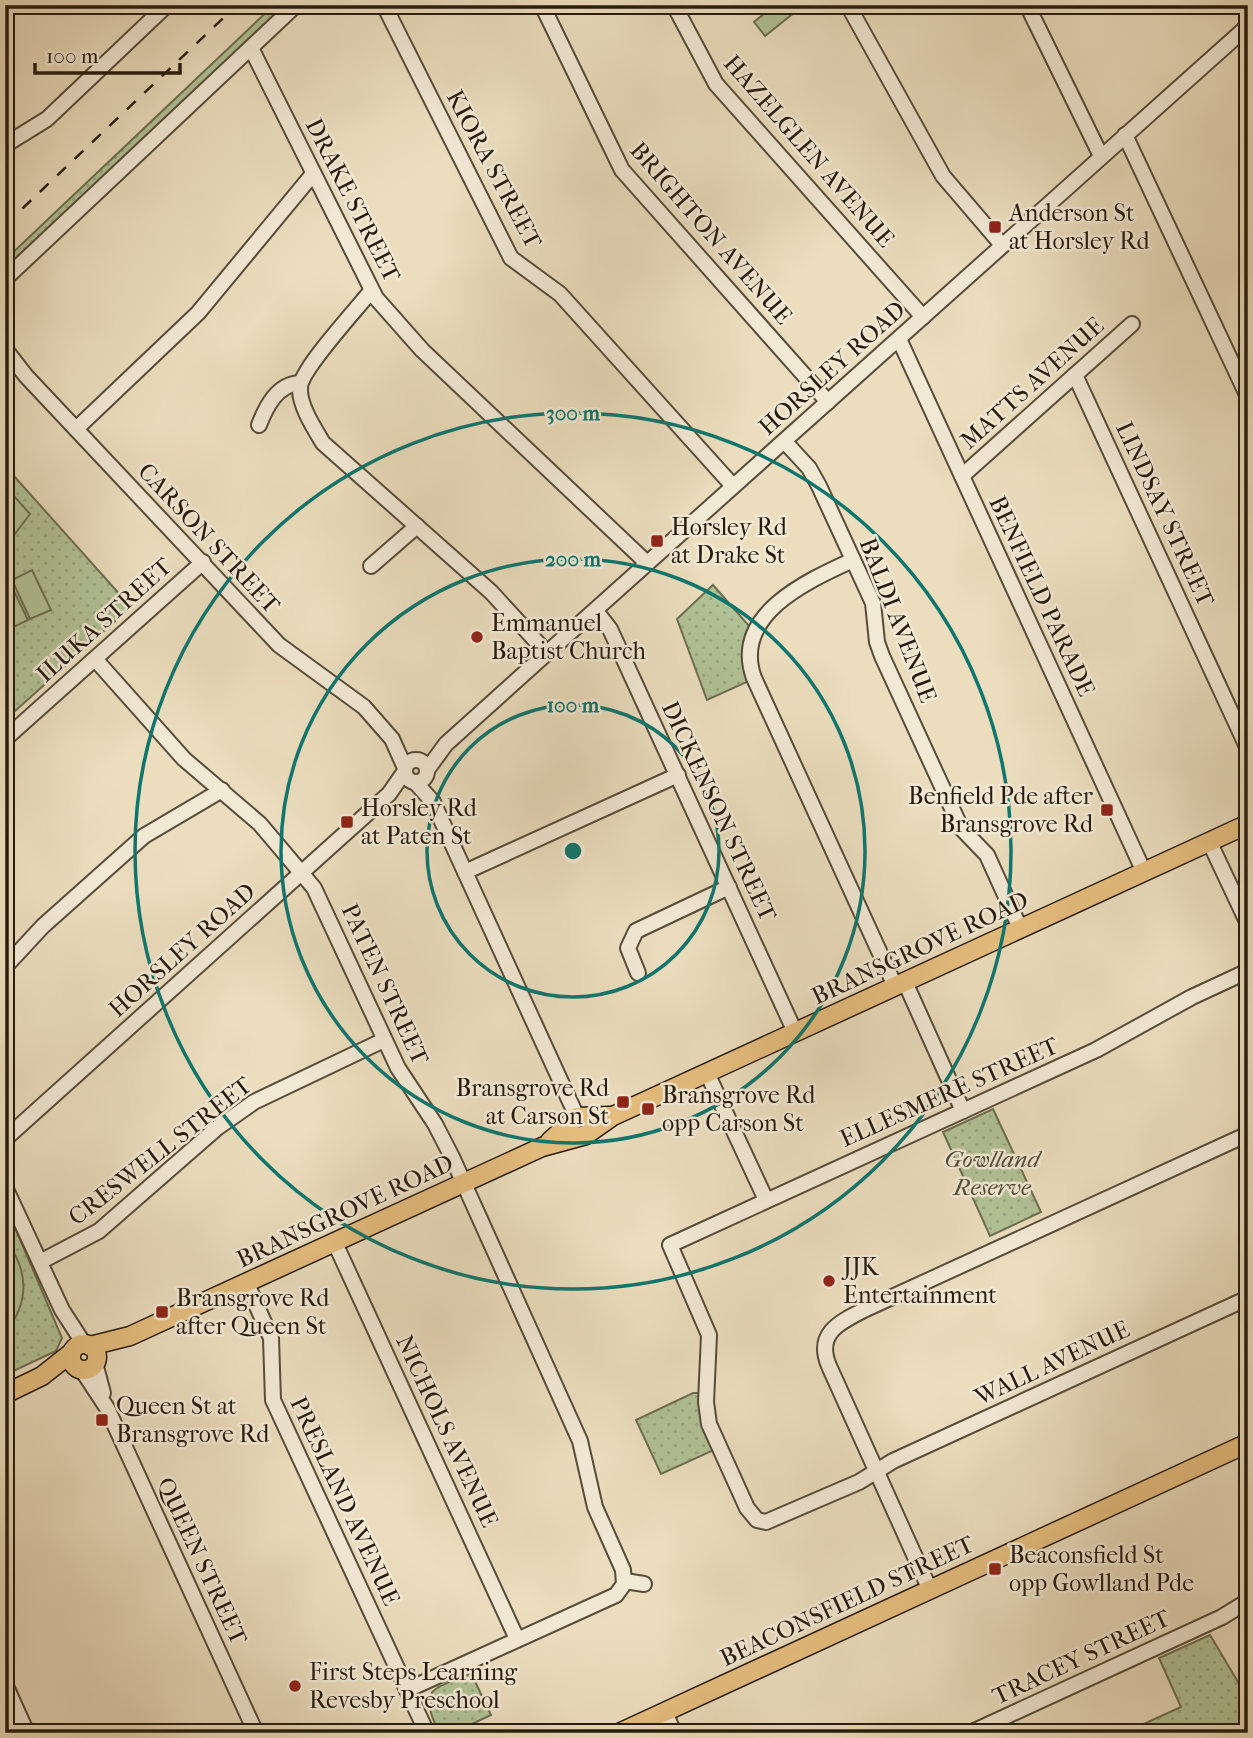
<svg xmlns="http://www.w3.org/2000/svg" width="1253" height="1738" viewBox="0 0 1253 1738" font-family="'IM FELL French Canon',serif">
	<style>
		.grass { fill: url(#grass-dots); stroke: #6c6e52; stroke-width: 2 }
		.garden { fill: #b1c296; stroke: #6c6e52; stroke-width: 2 }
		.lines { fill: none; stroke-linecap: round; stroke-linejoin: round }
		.minor-casing { stroke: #574c3a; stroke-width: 18 }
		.major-casing { stroke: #261b0e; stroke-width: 21 }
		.minor { stroke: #f2e9d5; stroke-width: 14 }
		.major { stroke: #e6be7f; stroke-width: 18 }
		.rail { stroke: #261b0e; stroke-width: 2.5; stroke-dasharray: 12 12; stroke-linecap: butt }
		.ring { fill: none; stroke: #0f766e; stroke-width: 3.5 }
		.poi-dot { fill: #8f2418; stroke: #f2e9d5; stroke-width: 2.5 }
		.labels { text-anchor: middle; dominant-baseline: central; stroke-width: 5; stroke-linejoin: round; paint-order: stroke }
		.street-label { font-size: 24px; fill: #261b0e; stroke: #f2e9d5 }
		.poi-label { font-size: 24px; fill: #261b0e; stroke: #f2e9d5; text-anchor: start }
		.park-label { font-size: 24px; font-style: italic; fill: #504d37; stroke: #f2e9d5 }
		.centre { fill: #0f766e; stroke: #f2e9d5; stroke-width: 3.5 }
		.ring-label { font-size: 21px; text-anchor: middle; font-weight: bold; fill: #0f766e; stroke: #f2e9d5; stroke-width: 5; stroke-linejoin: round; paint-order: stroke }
	</style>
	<defs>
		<pattern id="grass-dots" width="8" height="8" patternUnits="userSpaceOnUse" patternTransform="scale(1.75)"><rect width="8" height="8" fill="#b1c296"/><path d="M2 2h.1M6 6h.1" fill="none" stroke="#98a680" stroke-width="1.8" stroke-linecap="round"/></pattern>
	</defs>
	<rect width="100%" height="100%" fill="#ebddbe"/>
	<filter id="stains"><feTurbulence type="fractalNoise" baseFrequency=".00286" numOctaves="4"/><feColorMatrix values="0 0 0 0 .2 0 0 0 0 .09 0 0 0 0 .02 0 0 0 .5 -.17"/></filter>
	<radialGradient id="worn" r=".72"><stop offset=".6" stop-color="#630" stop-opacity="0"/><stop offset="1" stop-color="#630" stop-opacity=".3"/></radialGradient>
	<g class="grass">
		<path d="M 274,5 L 286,5 L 5,270 L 5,260 Z"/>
		<path d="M 5,466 L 131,607 L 5,720 Z"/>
		<path d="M 713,585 L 750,627 L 744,654 L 749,681 L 707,700 L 677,619 Z"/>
		<path d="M 993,1109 L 1041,1212 L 990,1236 L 943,1132 Z"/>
		<path d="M 5,1204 L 62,1338 L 56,1351 L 5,1375 Z"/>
		<path d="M 693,1393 L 700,1393 L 714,1450 L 661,1474 L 636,1420 Z"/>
		<path d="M 1210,1635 L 1238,1682 L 1248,1678 L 1248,1733 L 1124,1733 L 1181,1707 L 1159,1658 Z"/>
		<path d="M 471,1673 L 491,1715 L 453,1733 L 439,1733 C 418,1687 431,1691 471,1673 Z"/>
	</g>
	<g class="garden">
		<path d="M 775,5 L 790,5 L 795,12 L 765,36 L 754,22 Z"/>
		<path d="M 5,486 L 30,514 L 5,547 Z"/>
		<path d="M 32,570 L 51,610 L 30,619 L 12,580 Z"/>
		<path d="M 9,581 L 28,620 L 7,630 L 5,583 Z"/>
		<path d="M 5,1239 C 28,1269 31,1302 5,1332 Z"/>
	</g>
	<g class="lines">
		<g class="minor-casing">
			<g id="minor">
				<path d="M 384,5 L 511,258 L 560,294 L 733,486"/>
				<path d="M 542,5 L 622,170 L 828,402"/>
				<path d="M 674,5 L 716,84 L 923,317"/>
				<path d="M 848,5 L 943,176 L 1002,245"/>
				<path d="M 1027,5 L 1101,156"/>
				<path d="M 251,48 L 376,298 L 422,350 L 647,563"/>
				<path d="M 1125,135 L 1248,397"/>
				<path d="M 5,145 L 47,119 L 167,5"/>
				<path d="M 5,279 L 296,5"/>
				<path d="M 371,291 C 357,309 300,370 300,388 C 299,405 314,428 323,443 L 491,592 L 547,653"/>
				<path d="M 899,339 L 1144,872"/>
				<path d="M 5,349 L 26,376 L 279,645 L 364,707 L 392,739 L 405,768"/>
				<path d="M 1075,375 L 1248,749"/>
				<path d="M 259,425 C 266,407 277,384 300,383"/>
				<path d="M 76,429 L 198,313 L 313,174"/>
				<path d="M 785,442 L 809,468 L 819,486 L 873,603 L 877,642 L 882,656 L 961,828 L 987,855 L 1020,928"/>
				<path d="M 962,476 L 1132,324"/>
				<path d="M 853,560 C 807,581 731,615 754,678 L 895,986"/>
				<path d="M 371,566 L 417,526"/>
				<path d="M 596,611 L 610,629 L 795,1032"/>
				<path d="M 95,659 L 184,759 L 260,824 L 314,888 L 398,1068 L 435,1124 L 452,1157 L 580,1441 L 595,1507 L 623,1570 L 624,1584 L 616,1595 L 407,1690"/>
				<path d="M 5,739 L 203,562"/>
				<circle cx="416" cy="771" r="11"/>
				<path d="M 427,770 L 446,744 L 547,653 L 1248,26"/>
				<path d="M 415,782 L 433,802 L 577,1117"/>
				<path d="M 1209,841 L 1248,924"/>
				<path d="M 465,872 L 678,775"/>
				<path d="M 5,967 L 43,926 L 144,836 L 222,790"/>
				<path d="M 1248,971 L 1192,997 L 1096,1050 L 670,1245 L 709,1335 L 706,1402 L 709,1424 L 747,1508 L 757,1520 L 766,1522 L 859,1482 L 893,1461 L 1248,1298"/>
				<path d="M 638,973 L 628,948 L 636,931 L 729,887"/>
				<path d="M 905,982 L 963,1111"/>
				<path d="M 707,1073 L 766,1200"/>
				<path d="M 5,1139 L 389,794 L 405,771"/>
				<path d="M 5,1187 L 62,1310 L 84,1344"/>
				<path d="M 335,1243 L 517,1639"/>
				<path d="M 40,1262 L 99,1231 L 217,1128 L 254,1102 L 384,1040"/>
				<path d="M 247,1284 L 271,1338 L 273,1400 L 427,1733"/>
				<path d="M 95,1363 L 103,1393"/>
				<path d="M 82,1370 L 107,1408 L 256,1733"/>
				<path d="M 625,1581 L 644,1584"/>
				<path d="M 930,1590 L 829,1366 C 815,1333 840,1322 866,1309 L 1248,1134"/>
				<path d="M 5,1684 L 27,1733"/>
				<path d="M 665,1712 L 674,1733"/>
				<path d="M 970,1733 L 1222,1617 L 1248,1601"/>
			</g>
		</g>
		<g class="major-casing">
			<g id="major">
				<path d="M 550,1141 L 577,1117 L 610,1116"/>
				<circle cx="84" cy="1357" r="13"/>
				<path d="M 90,1346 L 130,1336 L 542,1147 L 586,1135 L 613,1116 L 1248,824"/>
				<path d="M 5,1394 L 42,1376 L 71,1353"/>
				<path d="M 619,1733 L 1248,1443"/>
			</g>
		</g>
		<use href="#minor" class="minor"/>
		<use href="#major" class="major"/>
		<path class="rail" d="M 5,225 L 237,5"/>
	</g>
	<g class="ring">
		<circle cx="573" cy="851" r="146"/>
		<circle cx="573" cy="851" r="292"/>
		<circle cx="573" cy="851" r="438"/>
	</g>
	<g class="poi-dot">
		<rect x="988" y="220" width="14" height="14" rx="3.5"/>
		<rect x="650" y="534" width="14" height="14" rx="3.5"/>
		<circle cx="477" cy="637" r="7"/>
		<rect x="1100" y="803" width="14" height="14" rx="3.5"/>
		<rect x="340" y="815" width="14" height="14" rx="3.5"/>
		<rect x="616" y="1095" width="14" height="14" rx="3.5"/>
		<rect x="641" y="1102" width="14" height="14" rx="3.5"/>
		<circle cx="829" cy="1281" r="7"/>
		<rect x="155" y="1305" width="14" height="14" rx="3.5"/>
		<rect x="95" y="1413" width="14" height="14" rx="3.5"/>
		<rect x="988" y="1562" width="14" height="14" rx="3.5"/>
		<circle cx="295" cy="1686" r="7"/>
	</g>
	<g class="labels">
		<g class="street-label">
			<text transform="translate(809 151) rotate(49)">HAZELGLEN AVENUE</text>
			<text transform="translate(494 169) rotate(62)">KIORA STREET</text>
			<text transform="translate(353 200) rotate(63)">DRAKE STREET</text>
			<text transform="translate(711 233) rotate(49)">BRIGHTON AVENUE</text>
			<text transform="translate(832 368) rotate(-42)">HORSLEY ROAD</text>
			<text transform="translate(1032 383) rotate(-42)">MATTS AVENUE</text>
			<text transform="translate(1165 514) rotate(65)">LINDSAY STREET</text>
			<text transform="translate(209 538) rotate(47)">CARSON STREET</text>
			<text transform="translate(1042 596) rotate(65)">BENFIELD PARADE</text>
			<text transform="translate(104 620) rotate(-42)">ILUKA STREET</text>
			<text transform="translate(898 620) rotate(69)">BALDI AVENUE</text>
			<text transform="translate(719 811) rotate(65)">DICKENSON STREET</text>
			<text transform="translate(920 948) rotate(-25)">BRANSGROVE ROAD</text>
			<text transform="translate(182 950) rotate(-42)">HORSLEY ROAD</text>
			<text transform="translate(385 984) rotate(65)">PATEN STREET</text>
			<text transform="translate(949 1092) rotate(-24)">ELLESMERE STREET</text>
			<text transform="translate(160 1151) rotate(-38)">CRESWELL STREET</text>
			<text transform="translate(345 1211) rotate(-25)">BRANSGROVE ROAD</text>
			<text transform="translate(1052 1363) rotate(-25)">WALL AVENUE</text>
			<text transform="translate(447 1431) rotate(65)">NICHOLS AVENUE</text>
			<text transform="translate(345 1501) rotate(65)">PRESLAND AVENUE</text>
			<text transform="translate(202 1561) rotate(65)">QUEEN STREET</text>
			<text transform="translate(847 1601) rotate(-25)">BEACONSFIELD STREET</text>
			<text transform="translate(1081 1657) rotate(-25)">TRACEY STREET</text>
		</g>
		<g class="poi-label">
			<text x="1009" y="213">Anderson St<tspan x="1009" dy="28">at Horsley Rd</tspan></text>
			<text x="671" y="527">Horsley Rd<tspan x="671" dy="28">at Drake St</tspan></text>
			<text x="491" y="623">Emmanuel<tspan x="491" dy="28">Baptist Church</tspan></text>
			<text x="1093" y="796" text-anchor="end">Benfield Pde after<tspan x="1093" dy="28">Bransgrove Rd</tspan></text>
			<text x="361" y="808">Horsley Rd<tspan x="361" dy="28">at Paten St</tspan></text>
			<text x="609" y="1088" text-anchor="end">Bransgrove Rd<tspan x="609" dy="28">at Carson St</tspan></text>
			<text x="662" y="1095">Bransgrove Rd<tspan x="662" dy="28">opp Carson St</tspan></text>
			<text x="843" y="1267">JJK<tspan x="843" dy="28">Entertainment</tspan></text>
			<text x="176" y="1298">Bransgrove Rd<tspan x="176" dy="28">after Queen St</tspan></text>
			<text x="116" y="1406">Queen St at<tspan x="116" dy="28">Bransgrove Rd</tspan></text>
			<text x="1009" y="1555">Beaconsfield St<tspan x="1009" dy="28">opp Gowlland Pde</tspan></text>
			<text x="309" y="1672">First Steps Learning<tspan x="309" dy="28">Revesby Preschool</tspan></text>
		</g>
		<g class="park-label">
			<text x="992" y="1159">Gowlland<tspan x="992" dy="28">Reserve</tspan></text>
		</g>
	</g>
	<circle cx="573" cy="851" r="10" class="centre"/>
	<g class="ring-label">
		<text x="573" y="420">300 m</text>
		<text x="573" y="566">200 m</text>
		<text x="573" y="712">100 m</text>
	</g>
	<rect width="1253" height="1738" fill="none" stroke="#ebddbe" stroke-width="28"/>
	<rect x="7" y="7" width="1239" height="1724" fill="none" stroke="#261b0e" stroke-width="3.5"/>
	<rect x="14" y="14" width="1225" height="1710" fill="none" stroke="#261b0e" stroke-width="2"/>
	<path d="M35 63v10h145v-10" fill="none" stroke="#261b0e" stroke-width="3.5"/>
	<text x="46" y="63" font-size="21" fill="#261b0e" stroke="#f2e9d5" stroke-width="5" paint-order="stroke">100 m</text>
	<rect width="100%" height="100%" filter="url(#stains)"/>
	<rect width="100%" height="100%" fill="url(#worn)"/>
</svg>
